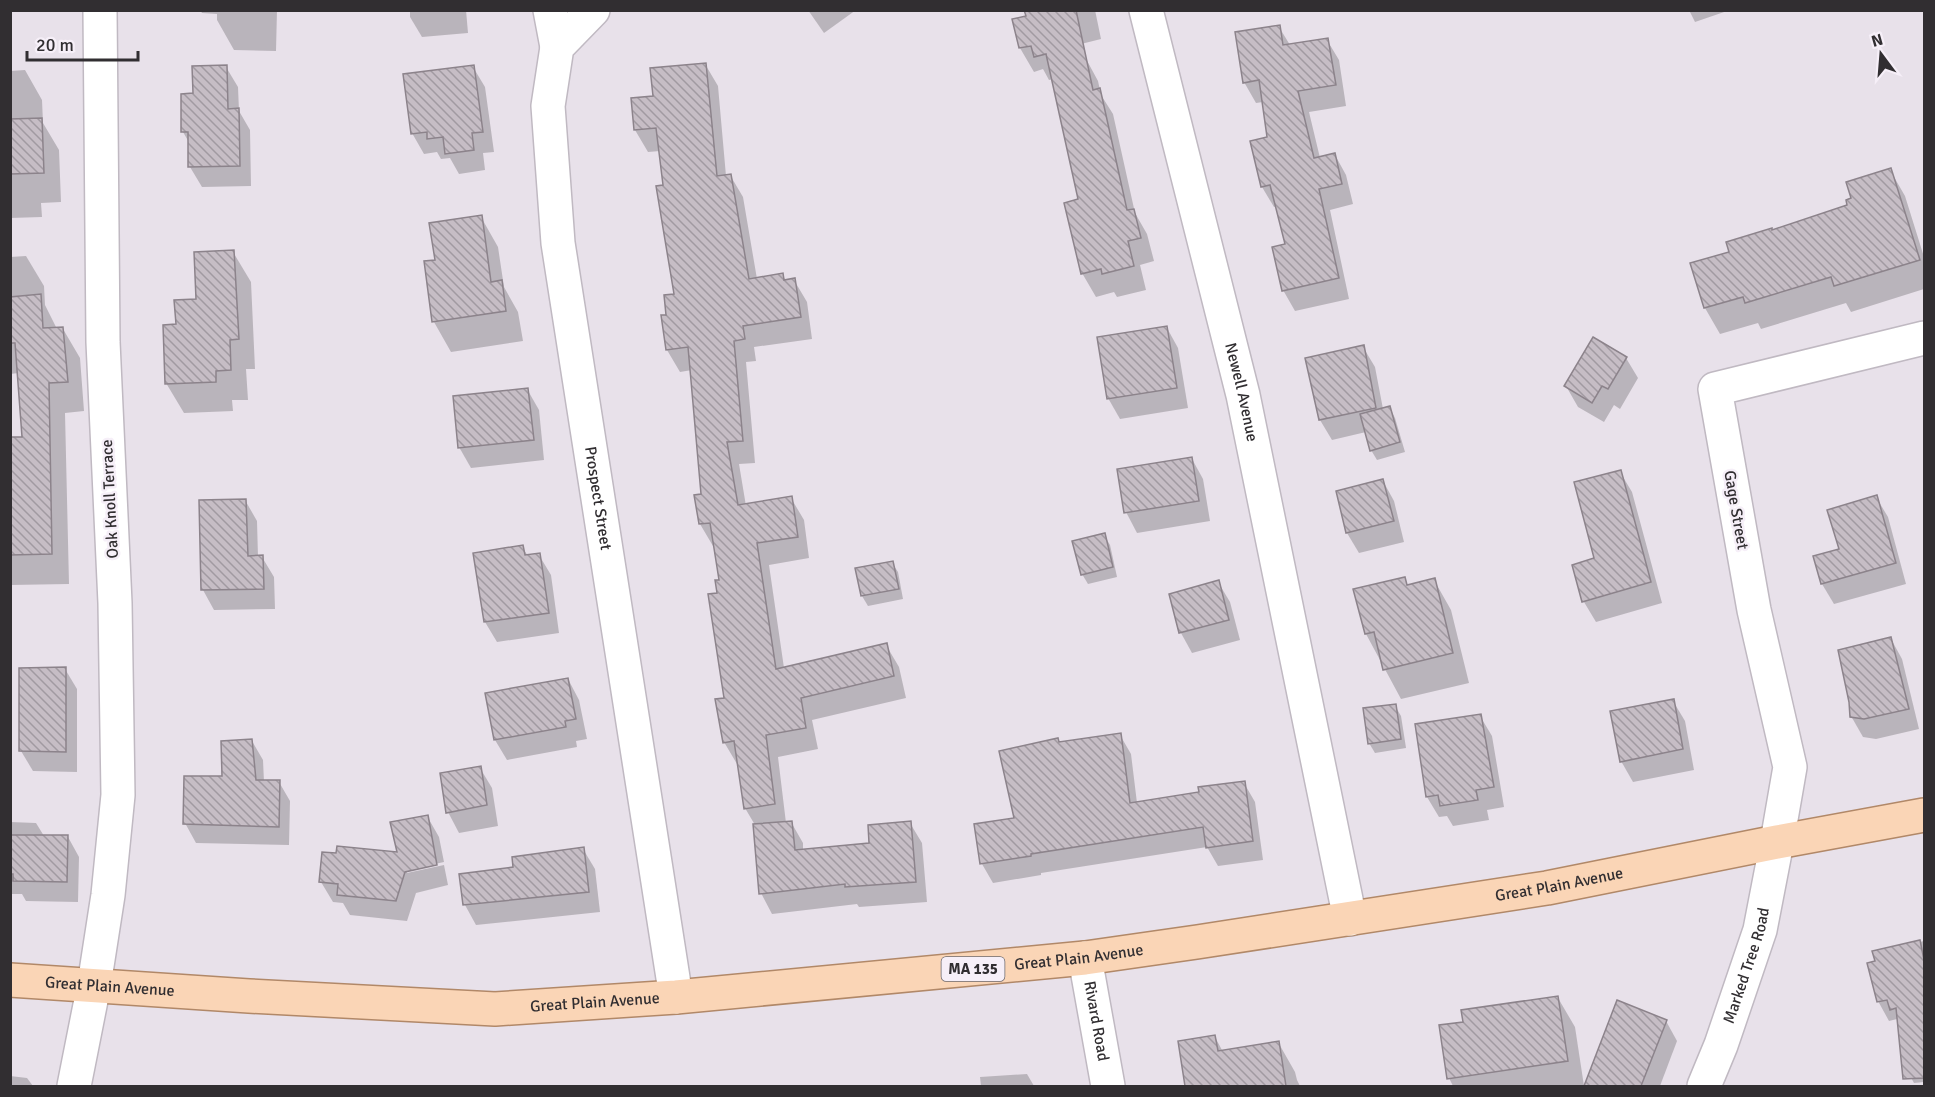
<svg xmlns="http://www.w3.org/2000/svg" width="1935" height="1097" viewBox="0 0 1935 1097" font-family="Signika,sans-serif">
	<style>
		.shadow { fill: #0003 }
		.building { fill: url(#building-back-hatch); stroke: #8c838b; stroke-width: 1.5 }
		.lines { fill: none; stroke-linecap: round; stroke-linejoin: round }
		.minor-casing { stroke: #c0b9c2; stroke-width: 36 }
		.major-casing { stroke: #b18868; stroke-width: 36 }
		.minor { stroke: #fff; stroke-width: 33 }
		.major { stroke: #fad5b6; stroke-width: 33 }
		.labels { text-anchor: middle; dominant-baseline: central; stroke-width: 5; stroke-linejoin: round; paint-order: stroke }
		.shield { fill: #f6eff8; stroke: #6c686d; stroke-width: 1.5 }
		.shield-label { font-size: 15px; font-weight: bold; fill: #312e31 }
		.street-label { font-size: 16px; fill: #312e31; stroke: #f6eff8 }
	</style>
	<defs>
		<pattern id="building-back-hatch" width="6" height="6" patternUnits="userSpaceOnUse" patternTransform="scale(1.5)"><rect width="6" height="6" fill="#c6bdc5"/><path d="M-1 5l2 2M0 0l6 6M5-1l2 2" fill="none" stroke="#a19aa1"/></pattern>
	</defs>
	<rect width="100%" height="100%" fill="#e8e1ea"/>
	<g class="shadow">
		<path d="M 200,10 L 277,10 L 276,51 L 234,50 L 217,20 L 217,14 L 202,13 Z"/>
		<path d="M 410,10 L 466,10 L 468,33 L 422,37 L 410,17 Z"/>
		<path d="M 808,10 L 856,10 L 824,33 Z"/>
		<path d="M 1026,10 L 1095,10 L 1101,39 L 1081,44 L 1085,57 L 1098,81 L 1101,95 L 1113,114 L 1135,213 L 1147,234 L 1154,261 L 1140,265 L 1146,290 L 1117,297 L 1114,292 L 1096,297 L 1082,273 L 1080,200 L 1053,79 L 1049,80 L 1043,69 L 1034,72 L 1020,48 L 1014,20 L 1027,17 Z"/>
		<path d="M 1689,10 L 1730,10 L 1695,22 Z"/>
		<path d="M 1279,27 L 1290,45 L 1327,40 L 1339,60 L 1346,106 L 1309,112 L 1320,158 L 1335,155 L 1346,175 L 1353,204 L 1330,210 L 1349,299 L 1295,311 L 1283,290 L 1287,245 L 1277,206 L 1274,207 L 1262,187 L 1269,138 L 1263,102 L 1256,103 L 1244,82 Z"/>
		<path d="M 705,64 L 718,86 L 726,176 L 730,175 L 743,197 L 757,279 L 782,274 L 786,281 L 794,280 L 807,302 L 812,339 L 754,347 L 756,361 L 746,362 L 755,463 L 739,464 L 746,506 L 791,498 L 804,520 L 809,558 L 769,565 L 784,668 L 886,645 L 899,667 L 906,698 L 812,720 L 818,749 L 778,757 L 786,823 L 791,822 L 803,843 L 803,851 L 871,844 L 910,823 L 922,843 L 927,902 L 859,907 L 857,904 L 772,914 L 761,893 L 755,825 L 745,808 L 739,764 L 737,764 L 724,742 L 726,699 L 718,594 L 721,581 L 715,546 L 713,546 L 700,524 L 696,496 L 703,495 L 692,370 L 680,372 L 667,350 L 668,316 L 675,295 L 660,151 L 648,152 L 635,130 L 633,99 L 654,97 Z"/>
		<path d="M 226,67 L 238,87 L 239,111 L 250,130 L 251,186 L 202,187 L 190,167 L 190,144 L 183,132 L 195,95 Z"/>
		<path d="M 473,67 L 485,87 L 494,152 L 483,153 L 485,170 L 459,174 L 450,158 L 441,159 L 437,152 L 424,154 L 412,133 Z"/>
		<path d="M 25,70 L 42,100 L 43,123 L 59,150 L 61,202 L 41,203 L 42,217 L 10,218 L 10,71 Z"/>
		<path d="M 1890,170 L 1905,196 L 1924,257 L 1924,289 L 1851,312 L 1846,303 L 1761,329 L 1758,323 L 1720,334 L 1705,308 L 1692,264 L 1731,253 L 1772,231 L 1849,206 Z"/>
		<path d="M 481,217 L 498,247 L 504,287 L 518,312 L 523,341 L 451,352 L 434,322 L 426,262 L 436,261 Z"/>
		<path d="M 233,252 L 251,282 L 255,369 L 246,369 L 248,400 L 232,400 L 233,411 L 184,413 L 166,383 L 177,326 Z"/>
		<path d="M 26,256 L 44,286 L 45,305 L 57,329 L 63,329 L 80,358 L 84,411 L 65,413 L 69,584 L 10,585 L 10,438 L 23,438 L 19,373 L 10,374 L 10,257 Z"/>
		<path d="M 1167,328 L 1178,348 L 1188,408 L 1120,419 L 1108,398 Z"/>
		<path d="M 1363,347 L 1375,367 L 1383,409 L 1390,408 L 1395,418 L 1405,452 L 1377,460 L 1371,450 L 1366,432 L 1332,440 L 1320,420 Z"/>
		<path d="M 1626,358 L 1638,378 L 1620,409 L 1614,405 L 1604,422 L 1578,407 L 1566,386 Z"/>
		<path d="M 527,389 L 539,410 L 544,460 L 471,468 L 459,447 Z"/>
		<path d="M 1192,459 L 1203,479 L 1210,521 L 1137,533 L 1126,512 Z"/>
		<path d="M 1620,472 L 1632,492 L 1662,603 L 1596,622 L 1584,602 L 1574,566 L 1595,559 Z"/>
		<path d="M 1383,481 L 1394,501 L 1404,542 L 1359,553 L 1347,533 L 1337,492 Z"/>
		<path d="M 1876,497 L 1888,517 L 1906,584 L 1834,604 L 1822,584 L 1840,550 Z"/>
		<path d="M 245,500 L 257,521 L 258,557 L 262,557 L 274,577 L 275,609 L 214,610 L 203,590 Z"/>
		<path d="M 1104,535 L 1110,545 L 1117,577 L 1088,584 L 1082,574 Z"/>
		<path d="M 522,547 L 528,556 L 539,555 L 551,575 L 559,633 L 497,642 L 485,622 Z"/>
		<path d="M 892,563 L 898,572 L 903,599 L 868,606 L 862,596 L 857,570 Z"/>
		<path d="M 1404,578 L 1408,586 L 1434,580 L 1451,610 L 1469,683 L 1401,699 L 1366,634 L 1355,590 Z"/>
		<path d="M 1218,582 L 1230,602 L 1240,640 L 1192,653 L 1181,633 L 1171,595 Z"/>
		<path d="M 1891,639 L 1902,659 L 1919,729 L 1876,739 L 1863,737 L 1851,716 L 1851,702 Z"/>
		<path d="M 65,669 L 77,689 L 77,772 L 33,771 L 21,751 Z"/>
		<path d="M 568,679 L 579,700 L 587,739 L 576,741 L 577,747 L 507,760 L 495,740 L 487,695 Z"/>
		<path d="M 1673,701 L 1685,721 L 1694,770 L 1633,782 L 1621,761 Z"/>
		<path d="M 1395,706 L 1401,716 L 1406,748 L 1375,753 L 1369,743 Z"/>
		<path d="M 1480,716 L 1492,736 L 1504,807 L 1487,810 L 1489,820 L 1453,826 L 1447,816 L 1439,817 L 1427,797 L 1417,725 Z"/>
		<path d="M 1120,735 L 1131,754 L 1137,803 L 1200,793 L 1244,783 L 1255,802 L 1263,860 L 1218,866 L 1207,847 L 1041,873 L 1041,875 L 993,883 L 982,864 L 976,826 L 1016,819 L 1059,743 Z"/>
		<path d="M 252,741 L 263,760 L 264,782 L 279,782 L 290,801 L 289,845 L 196,843 L 185,823 L 224,778 Z"/>
		<path d="M 480,768 L 492,788 L 498,826 L 459,833 L 448,812 Z"/>
		<path d="M 427,816 L 439,837 L 444,862 L 407,870 L 407,873 L 444,865 L 448,885 L 416,893 L 407,921 L 350,915 L 343,903 L 333,902 L 321,882 L 399,854 Z"/>
		<path d="M 10,822 L 36,823 L 44,836 L 68,837 L 79,857 L 78,902 L 26,901 L 22,894 L 10,894 Z"/>
		<path d="M 583,849 L 595,869 L 600,912 L 476,925 L 465,905 L 515,868 Z"/>
		<path d="M 1924,941 L 1924,1082 L 1914,1083 L 1903,1063 L 1899,1023 L 1897,1019 L 1889,1021 L 1878,1001 L 1877,962 L 1874,952 Z"/>
		<path d="M 1558,998 L 1575,1027 L 1584,1086 L 1453,1086 L 1449,1078 L 1465,1023 Z"/>
		<path d="M 1666,1021 L 1677,1041 L 1660,1086 L 1595,1086 L 1589,1077 Z"/>
		<path d="M 1215,1037 L 1223,1052 L 1278,1042 L 1295,1072 L 1297,1080 L 1300,1086 L 1187,1086 L 1179,1043 Z"/>
		<path d="M 1027,1074 L 1034,1086 L 981,1086 L 980,1077 Z"/>
		<path d="M 10,1076 L 27,1078 L 33,1086 L 10,1086 Z"/>
	</g>
	<g class="building">
		<path d="M 1024,10 L 1076,10 L 1093,90 L 1100,88 L 1127,210 L 1134,209 L 1141,238 L 1128,241 L 1134,266 L 1102,274 L 1101,269 L 1081,274 L 1064,203 L 1078,199 L 1046,54 L 1034,57 L 1031,46 L 1019,48 L 1012,19 L 1026,16 Z"/>
		<path d="M 1280,25 L 1283,45 L 1328,38 L 1336,85 L 1298,91 L 1314,158 L 1335,153 L 1342,184 L 1319,189 L 1339,278 L 1282,291 L 1272,247 L 1285,244 L 1270,185 L 1261,187 L 1250,141 L 1267,137 L 1259,80 L 1243,83 L 1235,32 Z"/>
		<path d="M 706,63 L 717,176 L 731,174 L 749,279 L 783,273 L 784,280 L 795,278 L 801,317 L 743,326 L 745,339 L 734,341 L 743,441 L 727,442 L 738,505 L 792,496 L 798,537 L 757,543 L 776,669 L 887,643 L 894,676 L 801,698 L 806,728 L 766,735 L 775,804 L 744,809 L 734,741 L 723,743 L 715,699 L 724,698 L 708,594 L 717,593 L 715,580 L 719,580 L 710,523 L 699,524 L 694,495 L 701,494 L 688,347 L 666,350 L 661,315 L 666,315 L 664,295 L 674,294 L 656,186 L 663,185 L 656,128 L 634,130 L 631,98 L 653,96 L 650,68 Z"/>
		<path d="M 227,65 L 228,109 L 239,108 L 240,166 L 188,167 L 188,132 L 181,132 L 181,94 L 193,93 L 192,66 Z"/>
		<path d="M 474,65 L 483,132 L 472,133 L 474,150 L 445,154 L 443,137 L 427,139 L 427,132 L 411,134 L 403,74 Z"/>
		<path d="M 42,118 L 44,173 L 10,174 L 10,119 Z"/>
		<path d="M 1891,168 L 1920,260 L 1834,286 L 1831,277 L 1745,303 L 1743,297 L 1704,308 L 1690,263 L 1729,252 L 1726,242 L 1772,228 L 1772,230 L 1847,205 L 1846,200 L 1851,198 L 1846,182 Z"/>
		<path d="M 482,215 L 491,282 L 502,280 L 506,311 L 432,322 L 424,261 L 435,260 L 429,223 Z"/>
		<path d="M 234,250 L 239,339 L 230,340 L 231,370 L 216,371 L 216,382 L 165,384 L 163,325 L 176,324 L 174,300 L 196,299 L 194,252 Z"/>
		<path d="M 41,294 L 43,328 L 63,327 L 68,382 L 49,383 L 52,554 L 10,555 L 10,437 L 22,437 L 15,343 L 10,343 L 10,297 Z"/>
		<path d="M 1167,326 L 1177,388 L 1107,399 L 1097,337 Z"/>
		<path d="M 1593,337 L 1627,357 L 1608,389 L 1602,386 L 1592,403 L 1564,386 Z"/>
		<path d="M 1364,345 L 1376,408 L 1319,420 L 1305,358 Z"/>
		<path d="M 528,388 L 534,440 L 458,448 L 453,396 Z"/>
		<path d="M 1390,406 L 1400,442 L 1370,451 L 1360,414 Z"/>
		<path d="M 1192,457 L 1199,501 L 1124,513 L 1117,469 Z"/>
		<path d="M 1621,470 L 1651,582 L 1582,602 L 1572,565 L 1594,558 L 1574,482 Z"/>
		<path d="M 1383,479 L 1394,521 L 1346,533 L 1336,491 Z"/>
		<path d="M 1877,495 L 1896,563 L 1821,584 L 1813,556 L 1839,549 L 1827,510 Z"/>
		<path d="M 246,499 L 248,556 L 263,555 L 264,589 L 201,590 L 199,500 Z"/>
		<path d="M 1105,533 L 1113,567 L 1081,575 L 1072,541 Z"/>
		<path d="M 523,545 L 525,555 L 540,553 L 549,613 L 484,622 L 473,553 Z"/>
		<path d="M 893,561 L 899,589 L 861,596 L 855,568 Z"/>
		<path d="M 1405,577 L 1407,585 L 1435,578 L 1453,653 L 1383,670 L 1374,632 L 1365,634 L 1353,589 Z"/>
		<path d="M 1219,580 L 1229,620 L 1179,633 L 1169,594 Z"/>
		<path d="M 1891,637 L 1909,709 L 1864,719 L 1850,717 L 1849,702 L 1838,650 Z"/>
		<path d="M 66,667 L 66,752 L 19,751 L 19,668 Z"/>
		<path d="M 568,678 L 576,719 L 565,721 L 566,727 L 494,740 L 485,693 Z"/>
		<path d="M 1674,699 L 1683,749 L 1620,762 L 1610,711 Z"/>
		<path d="M 1396,704 L 1401,739 L 1368,744 L 1363,708 Z"/>
		<path d="M 1481,714 L 1494,787 L 1476,790 L 1478,800 L 1440,806 L 1438,795 L 1426,797 L 1415,724 Z"/>
		<path d="M 1121,733 L 1130,803 L 1199,792 L 1198,787 L 1245,781 L 1253,841 L 1206,848 L 1203,827 L 1031,854 L 1031,856 L 980,864 L 974,824 L 1014,818 L 999,751 L 1058,738 L 1059,742 Z"/>
		<path d="M 252,739 L 256,780 L 280,780 L 279,827 L 183,824 L 184,776 L 222,776 L 221,741 Z"/>
		<path d="M 481,766 L 487,805 L 446,813 L 440,773 Z"/>
		<path d="M 428,815 L 437,865 L 405,872 L 396,901 L 337,895 L 338,884 L 319,882 L 322,852 L 336,853 L 337,846 L 397,852 L 390,822 Z"/>
		<path d="M 792,821 L 795,850 L 869,843 L 868,825 L 911,821 L 916,882 L 845,887 L 845,884 L 759,894 L 753,824 Z"/>
		<path d="M 10,835 L 68,835 L 67,882 L 13,881 L 13,874 L 10,874 Z"/>
		<path d="M 584,847 L 589,892 L 463,905 L 459,874 L 513,867 L 512,857 Z"/>
		<path d="M 1920,940 L 1924,960 L 1924,1078 L 1903,1079 L 1896,1008 L 1890,1010 L 1887,1000 L 1877,1002 L 1867,963 L 1875,961 L 1872,951 Z"/>
		<path d="M 1558,996 L 1568,1061 L 1447,1079 L 1439,1025 L 1463,1022 L 1461,1010 Z"/>
		<path d="M 1617,1000 L 1667,1020 L 1641,1086 L 1584,1086 Z"/>
		<path d="M 1215,1035 L 1218,1051 L 1279,1041 L 1286,1086 L 1185,1086 L 1178,1041 Z"/>
	</g>
	<g class="lines">
		<g class="minor-casing">
			<g id="minor">
				<path d="M 550,10 L 557,47"/>
				<path id="s1" d="M 593,10 L 557,47 L 548,106 L 558,243 L 676,997"/>
				<path id="s2" d="M 1146,10 L 1243,395 L 1350,919"/>
				<path id="s3" d="M 1085,958 L 1108,1086"/>
				<path d="M 74,1086 L 94,985 L 108,895 L 118,795 L 115,603 L 103,342 L 100,10"/>
				<path id="s4" d="M 1704,1086 L 1721,1045 L 1760,930 L 1777,842 L 1790,767 L 1754,610 L 1715,389 L 1924,338"/>
			</g>
		</g>
		<g class="major-casing">
			<g id="major">
				<path id="s5" d="M 10,980 L 249,996 L 495,1009 L 676,997 L 1085,958 L 1197,942 L 1547,888 L 1777,842 L 1924,815"/>
			</g>
		</g>
		<use href="#minor" class="minor"/>
		<use href="#major" class="major"/>
	</g>
	<g class="labels">
		<rect class="shield" x="941.5" y="957" width="63" height="24" rx="4.5"/>
		<g class="shield-label">
			<text x="973" y="969">MA 135</text>
		</g>
		<g class="street-label">
			<text stroke="none"><textPath href="#s2" startOffset="394">Newell Avenue</textPath></text>
			<text stroke="none"><textPath href="#s1" startOffset="507">Prospect Street</textPath></text>
			<text transform="translate(110 499) rotate(-93)">Oak Knoll Terrace</text>
			<text transform="translate(1736 510) rotate(80)">Gage Street</text>
			<text stroke="none"><textPath href="#s5" startOffset="1558">Great Plain Avenue</textPath></text>
			<text stroke="none"><textPath href="#s5" startOffset="1072">Great Plain Avenue</textPath></text>
			<text stroke="none"><textPath href="#s4" startOffset="128">Marked Tree Road</textPath></text>
			<text stroke="none"><textPath href="#s5" startOffset="100">Great Plain Avenue</textPath></text>
			<text stroke="none"><textPath href="#s5" startOffset="586">Great Plain Avenue</textPath></text>
			<text stroke="none"><textPath href="#s3" startOffset="64">Rivard Road</textPath></text>
		</g>
	</g>
	<rect width="1935" height="1097" fill="none" stroke="#312e31" stroke-width="24"/>
	<g transform="translate(1881 54) rotate(344)" stroke="#f6eff8" stroke-width="4.5" paint-order="stroke">
	<path d="M0-4.5L10 22L0 15L-10 22Z" fill="#312e31"/>
	<text y="-9" font-size="16" font-weight="bold" text-anchor="middle" fill="#312e31">N</text>
	</g>
	<path d="M27 51v9h111v-9" fill="none" stroke="#312e31" stroke-width="3"/>
	<text x="36" y="51" font-size="18" fill="#312e31" stroke="#f6eff8" stroke-width="4.5" paint-order="stroke">20 m</text>
</svg>
